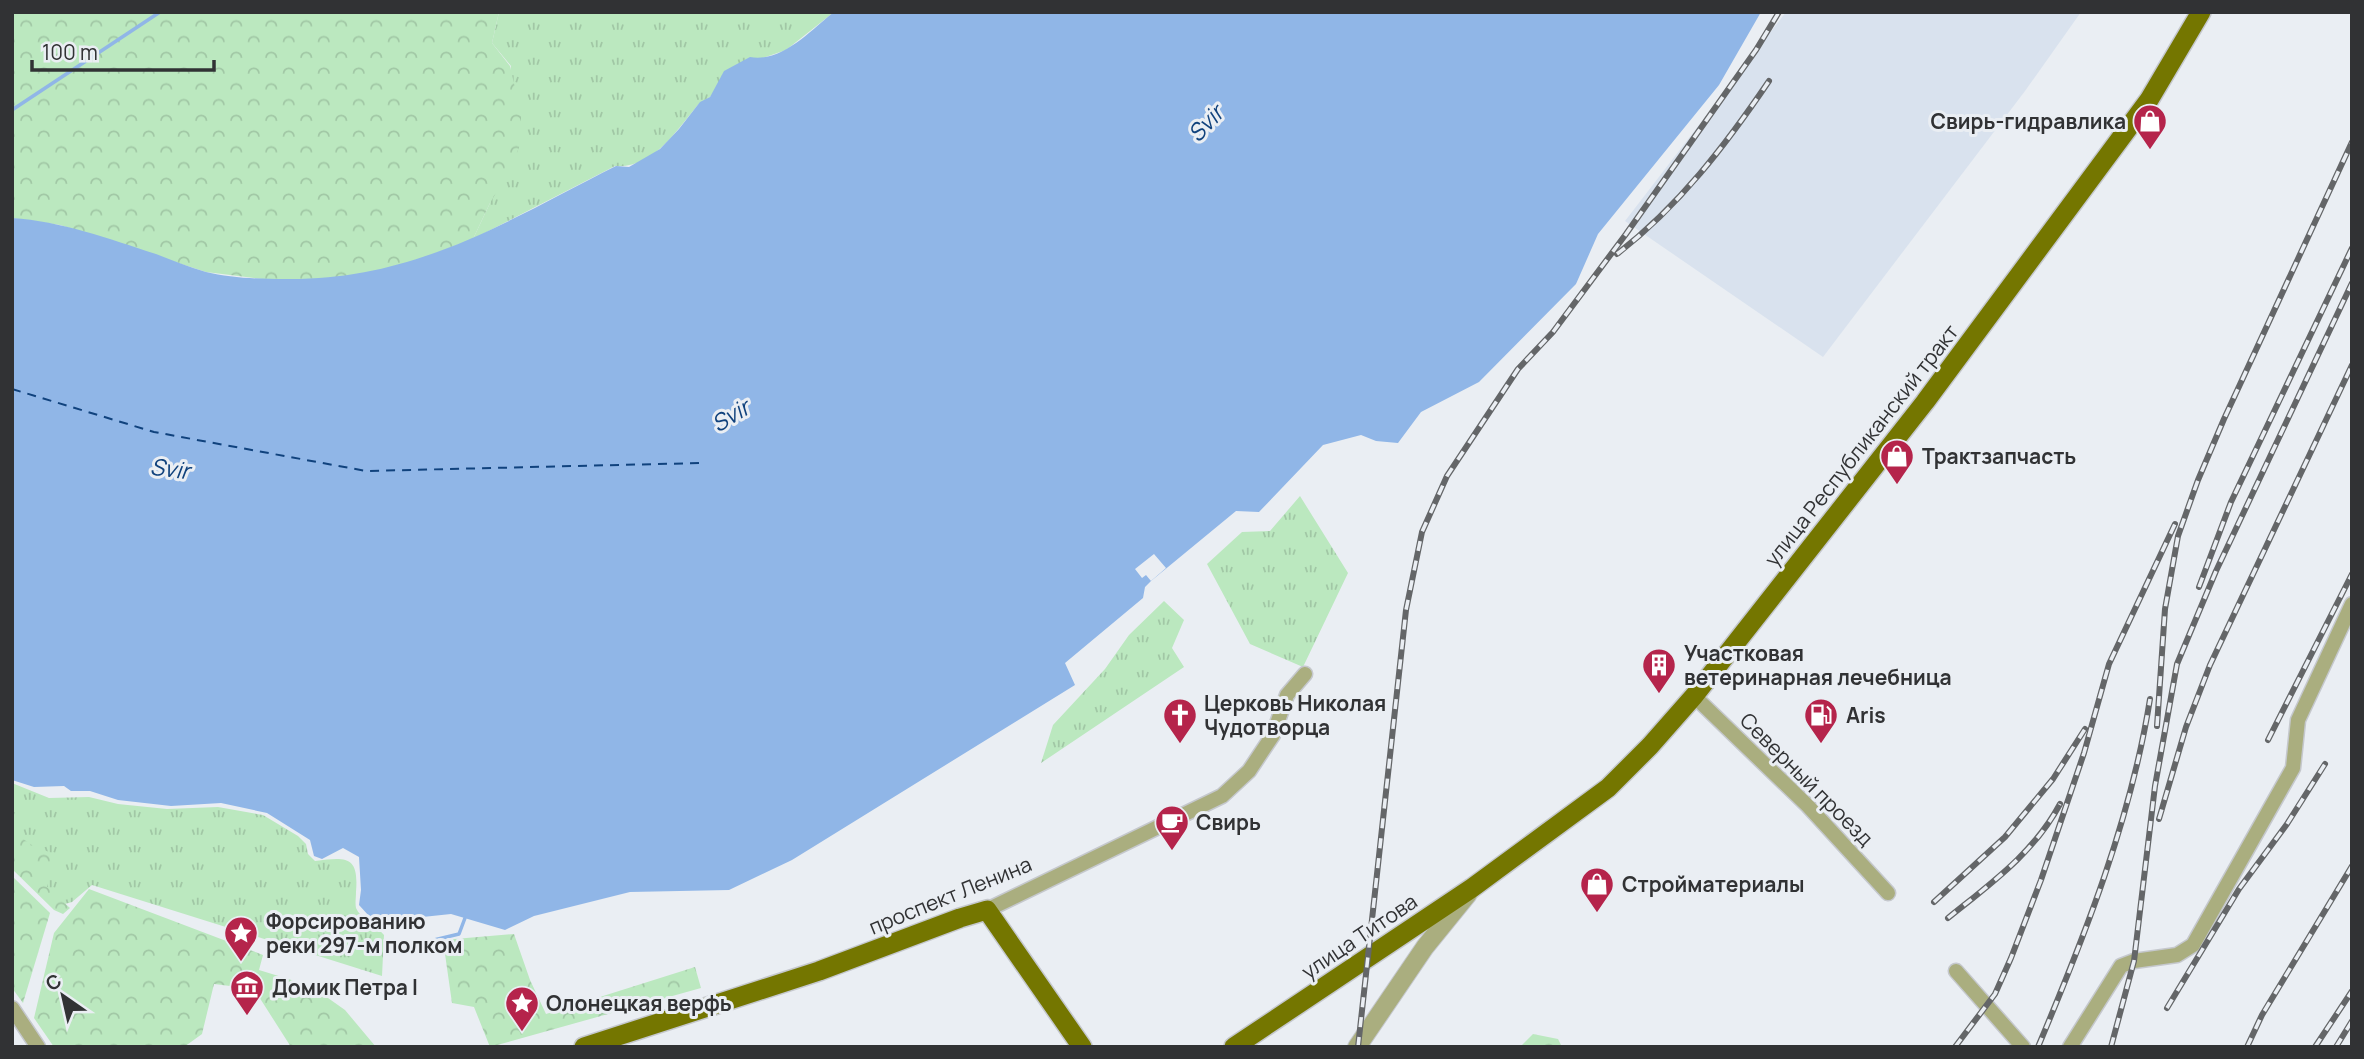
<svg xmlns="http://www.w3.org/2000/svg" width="2364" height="1059" viewBox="0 0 2364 1059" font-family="Manrope,sans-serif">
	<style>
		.built { fill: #d9e2ee }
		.grass { fill: url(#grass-tufts) }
		.forest { fill: url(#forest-crowns) }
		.water { fill: #90b6e7 }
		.pier { fill: #eaeef3 }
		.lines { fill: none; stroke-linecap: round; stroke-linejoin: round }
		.stream { stroke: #90b6e7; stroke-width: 3.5 }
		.ferry { stroke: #10427d; stroke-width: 2; stroke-dasharray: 9 7; stroke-linecap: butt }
		.minor-casing { stroke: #c5c8cd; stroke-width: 17 }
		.tertiary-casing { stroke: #c5c8cd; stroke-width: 20 }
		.primary-casing { stroke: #c5c8cd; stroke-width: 22 }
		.minor { stroke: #aaae7f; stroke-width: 14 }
		.tertiary { stroke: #aaae7f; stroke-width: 18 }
		.primary { stroke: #747600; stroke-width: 19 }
		.rail-casing { stroke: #646668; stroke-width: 6 }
		.rail { stroke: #eaeef3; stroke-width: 3.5; stroke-dasharray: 10; stroke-linecap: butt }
		.labels { text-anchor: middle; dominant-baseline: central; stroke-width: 6; stroke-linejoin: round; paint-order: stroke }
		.poi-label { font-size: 21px; font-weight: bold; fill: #313234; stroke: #eaeef3; text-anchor: start }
		.street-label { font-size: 21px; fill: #313234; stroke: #eaeef3 }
		.water-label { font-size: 23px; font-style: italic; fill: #10427d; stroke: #eaeef3 }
	</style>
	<defs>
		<pattern id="grass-tufts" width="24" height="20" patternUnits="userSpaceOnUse" patternTransform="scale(1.75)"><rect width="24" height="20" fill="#bbe8bf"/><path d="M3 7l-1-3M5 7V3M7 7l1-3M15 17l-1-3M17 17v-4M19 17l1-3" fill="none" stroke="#a1c7a5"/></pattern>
		<pattern id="forest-crowns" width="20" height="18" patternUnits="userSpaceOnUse" patternTransform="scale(1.75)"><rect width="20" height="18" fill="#bbe8bf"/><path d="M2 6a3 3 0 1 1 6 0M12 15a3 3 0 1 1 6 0" fill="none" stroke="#a1c7a5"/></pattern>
	</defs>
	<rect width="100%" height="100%" fill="#eaeef3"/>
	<path class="built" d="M 1786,12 L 2081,12 L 2025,91 L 1823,357 L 1625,221 Z"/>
	<g class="grass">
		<path d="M 499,12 L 834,12 L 786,50 L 725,71 C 720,79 716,89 711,96 C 707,100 701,101 697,106 C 676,131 653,169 615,166 L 473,239 L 490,203 L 511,66 L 492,43 Z"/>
		<path d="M 1300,496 L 1348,573 L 1303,667 L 1250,644 L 1207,564 L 1242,532 L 1270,531 Z"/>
		<path d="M 1164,601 L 1184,620 L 1172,648 L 1184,667 L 1041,763 L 1053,725 L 1105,669 L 1129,635 Z"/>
		<path d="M 12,783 L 49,798 L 89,797 L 118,804 L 167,809 L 218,807 L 263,815 L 298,836 L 306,844 L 308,854 L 315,861 C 347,857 359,856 356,892 C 356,898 355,903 356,908 C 360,918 377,926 384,935 L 382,976 L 92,885 L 72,902 L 65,904 L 53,898 L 12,848 Z"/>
	</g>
	<g class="forest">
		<path d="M 12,12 L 499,12 L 492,43 L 510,66 L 521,114 L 521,142 L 511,168 L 490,203 L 473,239 L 418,260 L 367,274 L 319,280 L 262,279 L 206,272 L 60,225 L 12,218 Z"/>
		<path d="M 12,831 L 36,848 L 50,852 L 56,869 L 48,873 L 47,887 L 70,908 L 63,914 L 54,910 L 12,869 Z"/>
		<path d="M 12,876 L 50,913 L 23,1003 L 12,988 Z"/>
		<path d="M 89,889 L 263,955 L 259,970 L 311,986 L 345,1010 L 376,1047 L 291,1047 L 254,989 L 214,984 L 202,1034 L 184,1047 L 54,1047 L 34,1018 L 54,933 Z"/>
		<path d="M 514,934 L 530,980 L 546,1014 L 695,967 L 701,988 L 490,1047 L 474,1007 L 452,1003 L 443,940 Z"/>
		<path d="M 1533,1034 L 1558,1039 L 1562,1047 L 1520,1047 Z"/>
	</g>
	<path class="water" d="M 834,12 L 1761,12 L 1719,85 L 1598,234 L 1576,284 L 1479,382 L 1421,412 L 1398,443 L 1376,441 L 1361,435 L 1323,445 L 1259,512 L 1236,511 L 1151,581 L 1145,587 L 1143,598 L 1065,663 L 1075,685 L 792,860 L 729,890 L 630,892 L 534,916 L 505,930 L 451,914 L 413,918 L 369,916 L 359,905 L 361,890 L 359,857 L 343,848 L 322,859 L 314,856 L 310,840 L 267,813 L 221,803 L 171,806 L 118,800 L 90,791 L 71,791 L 64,786 L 34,787 L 12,780 L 12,218 C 61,221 109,239 156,254 C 172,260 189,267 206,272 C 230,278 259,279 284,279 C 414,281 505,222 616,166 L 629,167 L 660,149 L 679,129 L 700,102 L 710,97 L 724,71 L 750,57 C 782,63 811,30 834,12 Z"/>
	<path class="pier" d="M 1154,554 L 1166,568 L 1151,581 L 1146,575 L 1142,578 L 1135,569 Z"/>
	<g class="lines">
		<g class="stream">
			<path d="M 12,110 L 160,12"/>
			<path d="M 409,946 L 459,934 L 465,918"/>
		</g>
		<path class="ferry" d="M 12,389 L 154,432 L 366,471 L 701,463"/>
		<g class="minor-casing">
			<g id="minor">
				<path d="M 1694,696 L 1808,806 L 1888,893"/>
				<path d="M 987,910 L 1222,796 L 1249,771 L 1273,735 L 1287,695 L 1305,674"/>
				<path d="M 1956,971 L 2023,1047"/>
				<path d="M 12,1008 L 38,1047"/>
				<path d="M 2070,1047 L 2121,966 L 2134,961 L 2177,955 L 2193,945 L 2293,768 L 2298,720 L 2352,604"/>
			</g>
		</g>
		<g class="tertiary-casing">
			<path id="tertiary" d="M 1357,1047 L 1425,947 L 1468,894"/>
		</g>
		<g class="primary-casing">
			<g id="primary">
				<path d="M 584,1047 L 819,971 L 960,918 L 987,910 L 1082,1047"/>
				<path d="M 1234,1047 L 1472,888 L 1608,788 L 1650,746 L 1694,696 L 1925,402 L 2149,100 L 2201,12"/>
			</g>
		</g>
		<use href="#minor" class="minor"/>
		<use href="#tertiary" class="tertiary"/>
		<use href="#primary" class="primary"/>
		<g class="rail-casing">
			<g id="rail">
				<path d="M 1617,254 C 1679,206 1725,146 1769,81"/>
				<path d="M 2199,587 L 2231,502 L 2352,248"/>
				<path d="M 2157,726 L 2165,609 L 2178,536 L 2198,480 L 2224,419 L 2352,142"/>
				<path d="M 2268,740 L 2352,574"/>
				<path d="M 2159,819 L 2186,727 L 2210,665 L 2352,365"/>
				<path d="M 1934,902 L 2005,837 L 2053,779 L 2085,729"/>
				<path d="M 1948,918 C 1990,884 2034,853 2060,804"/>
				<path d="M 2167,1008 L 2239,889 L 2287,824 L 2325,764"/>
				<path d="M 1358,1047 L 1406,610 L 1422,532 L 1447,476 L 1518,369 L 1553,332 L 1626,234 L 1756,50 L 1779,12"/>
				<path d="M 1955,1047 L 1995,994 L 2011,958 L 2041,880 L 2084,753 L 2109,664 L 2175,524"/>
				<path d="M 2038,1047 C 2085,935 2131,819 2150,699"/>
				<path d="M 2111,1047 L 2134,961 L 2155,786 L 2177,664 L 2216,571 L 2352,283"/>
				<path d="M 2247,1047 L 2262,1015 L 2352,866"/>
				<path d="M 2315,1047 L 2352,991"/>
				<path d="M 2336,1047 L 2352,1021"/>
			</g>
		</g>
		<use href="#rail" class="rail"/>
	</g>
	<defs>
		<g id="shop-pin" transform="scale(1.75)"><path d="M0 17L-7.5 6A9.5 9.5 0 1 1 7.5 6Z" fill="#b5244b" stroke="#eaeef3"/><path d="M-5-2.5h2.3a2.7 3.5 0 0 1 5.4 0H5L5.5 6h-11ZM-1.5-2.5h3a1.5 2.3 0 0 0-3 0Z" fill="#fff"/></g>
		<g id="building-pin" transform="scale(1.75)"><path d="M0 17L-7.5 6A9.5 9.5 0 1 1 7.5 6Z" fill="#b5244b" stroke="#eaeef3"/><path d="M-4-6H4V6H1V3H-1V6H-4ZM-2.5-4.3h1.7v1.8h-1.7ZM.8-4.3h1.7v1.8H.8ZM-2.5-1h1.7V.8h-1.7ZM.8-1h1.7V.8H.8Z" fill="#fff"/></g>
		<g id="church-pin" transform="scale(1.75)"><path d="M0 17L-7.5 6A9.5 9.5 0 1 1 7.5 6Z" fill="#b5244b" stroke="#eaeef3"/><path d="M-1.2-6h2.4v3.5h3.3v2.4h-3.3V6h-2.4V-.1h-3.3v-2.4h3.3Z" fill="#fff"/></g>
		<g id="fuel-pin" transform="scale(1.75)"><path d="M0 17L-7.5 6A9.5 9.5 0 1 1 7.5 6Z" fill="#b5244b" stroke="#eaeef3"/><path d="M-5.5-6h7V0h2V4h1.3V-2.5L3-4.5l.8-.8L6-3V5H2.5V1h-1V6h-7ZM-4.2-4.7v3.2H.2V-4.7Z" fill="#fff"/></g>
		<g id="cafe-pin" transform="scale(1.75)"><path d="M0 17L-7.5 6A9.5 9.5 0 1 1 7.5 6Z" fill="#b5244b" stroke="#eaeef3"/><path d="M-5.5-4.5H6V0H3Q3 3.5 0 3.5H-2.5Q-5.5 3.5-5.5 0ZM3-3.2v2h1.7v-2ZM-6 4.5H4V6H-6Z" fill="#fff"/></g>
		<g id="sight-pin" transform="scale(1.75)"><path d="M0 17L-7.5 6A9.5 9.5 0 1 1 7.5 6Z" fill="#b5244b" stroke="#eaeef3"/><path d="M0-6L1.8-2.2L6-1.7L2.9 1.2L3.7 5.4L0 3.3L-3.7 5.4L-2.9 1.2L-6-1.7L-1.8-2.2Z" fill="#fff"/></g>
		<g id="museum-pin" transform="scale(1.75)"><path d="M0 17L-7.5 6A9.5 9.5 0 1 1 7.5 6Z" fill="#b5244b" stroke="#eaeef3"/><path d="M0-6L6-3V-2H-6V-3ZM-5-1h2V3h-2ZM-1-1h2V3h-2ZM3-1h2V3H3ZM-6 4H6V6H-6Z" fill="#fff"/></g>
	</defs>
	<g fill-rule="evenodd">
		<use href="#shop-pin" x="2150" y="121"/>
		<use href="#shop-pin" x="1897" y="456"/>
		<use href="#building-pin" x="1659" y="665"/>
		<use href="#church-pin" x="1180" y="715"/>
		<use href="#fuel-pin" x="1821" y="715"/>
		<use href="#cafe-pin" x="1172" y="822"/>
		<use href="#shop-pin" x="1597" y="884"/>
		<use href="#sight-pin" x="241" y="933"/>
		<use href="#museum-pin" x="247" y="987"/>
		<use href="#sight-pin" x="522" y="1003"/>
	</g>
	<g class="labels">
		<g class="poi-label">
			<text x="2126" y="121" text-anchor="end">Свирь-гидравлика</text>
			<text x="1922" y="456">Трактзапчасть</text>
			<text x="1684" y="653">Участковая<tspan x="1684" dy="24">ветеринарная лечебница</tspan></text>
			<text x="1204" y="703">Церковь Николая<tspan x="1204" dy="24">Чудотворца</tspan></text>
			<text x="1846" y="715">Aris</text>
			<text x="1196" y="822">Свирь</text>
			<text x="1622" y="884">Стройматериалы</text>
			<text x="266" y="921">Форсированию<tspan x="266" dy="24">реки 297-м полком</tspan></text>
			<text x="272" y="987">Домик Петра I</text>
			<text x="546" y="1003">Олонецкая верфь</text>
		</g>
		<g class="street-label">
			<text transform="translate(1861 445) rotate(-52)">улица Республиканский тракт</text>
			<text transform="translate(1807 779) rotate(45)">Северный проезд</text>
			<text transform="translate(950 895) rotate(-22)">проспект Ленина</text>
			<text transform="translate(1359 936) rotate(-34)">улица Титова</text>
		</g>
		<g class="water-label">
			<text transform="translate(1205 123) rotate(-47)">Svir</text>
			<text transform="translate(730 415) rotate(-31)">Svir</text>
			<text transform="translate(170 468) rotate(7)">Svir</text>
		</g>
	</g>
	<rect width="2364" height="1059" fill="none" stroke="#313234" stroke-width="28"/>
	<g transform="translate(63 996) rotate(326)" stroke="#eaeef3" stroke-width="5" paint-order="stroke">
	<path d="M0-5L12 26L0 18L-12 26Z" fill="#313234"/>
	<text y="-10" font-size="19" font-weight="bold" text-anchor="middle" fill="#313234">С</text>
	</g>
	<path d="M32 60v10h182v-10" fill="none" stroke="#313234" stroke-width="3.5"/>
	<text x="42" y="60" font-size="21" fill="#313234" stroke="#eaeef3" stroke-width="5" paint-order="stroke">100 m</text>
</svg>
